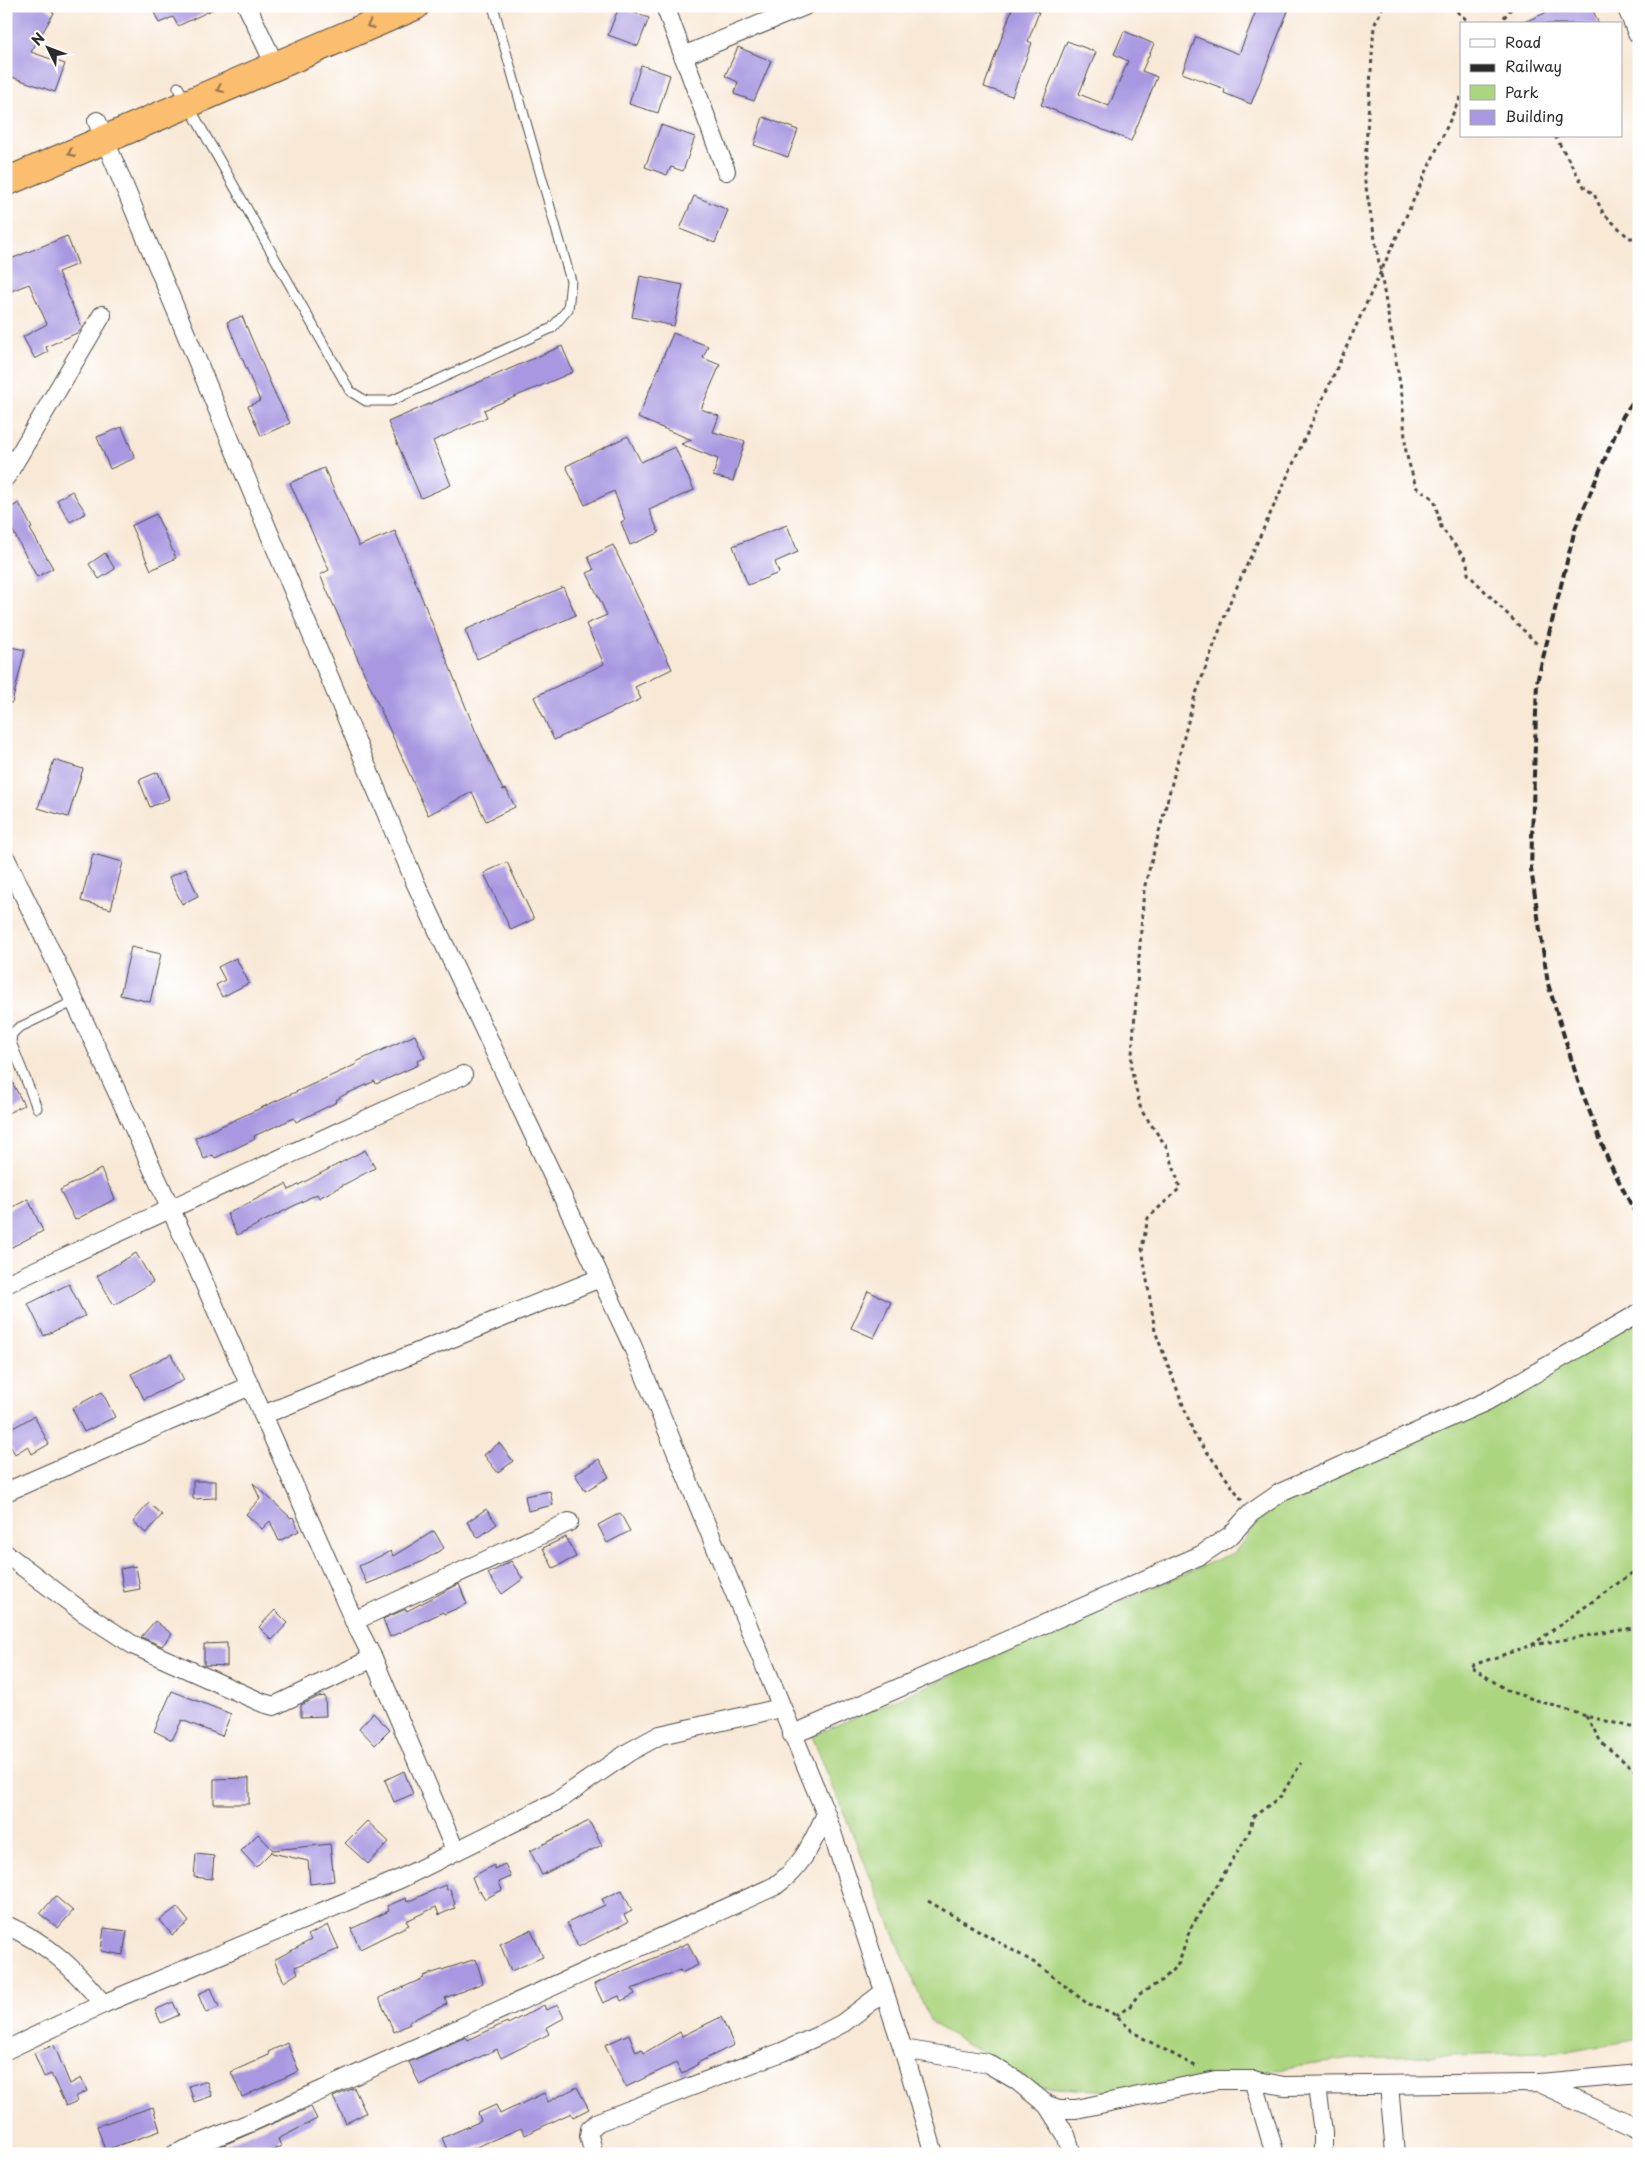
<svg xmlns="http://www.w3.org/2000/svg" width="1645" height="2160" viewBox="0 0 1645 2160" font-family="'Playpen Sans',sans-serif">
	<style>
		.green { fill: #acd580; stroke: #6c8056 }
		.building { fill: #a998e1 }
		.lines { fill: none; stroke-linecap: round; stroke-linejoin: round }
		.service-casing { stroke: #4a4845; stroke-width: 11 }
		.minor-casing { stroke: #4a4845; stroke-width: 20 }
		.trunk-casing { stroke: #4a4845; stroke-width: 30 }
		.path { stroke: #4a4845; stroke-width: 3; stroke-dasharray: 4 4; stroke-linecap: butt }
		.service { stroke: #fff; stroke-width: 9 }
		.minor { stroke: #fff; stroke-width: 18 }
		.trunk { stroke: #fbbd6e; stroke-width: 28 }
		.rail { stroke: #2b2b2b; stroke-width: 4; stroke-dasharray: 8 4; stroke-linecap: butt }
		.oneway { stroke: #93744c }
	</style>
	<rect width="100%" height="100%" fill="#fff"/>
	<filter id="ink" filterUnits="userSpaceOnUse"><feTurbulence type="fractalNoise" baseFrequency=".02" numOctaves="2"/><feDisplacementMap in="SourceGraphic" scale="10" xChannelSelector="R" yChannelSelector="G"/><feConvolveMatrix kernelMatrix="1 2 1 2 8 2 1 2 1" color-interpolation-filters="sRGB"/></filter>
	<filter id="wash" filterUnits="userSpaceOnUse"><feTurbulence type="fractalNoise" baseFrequency=".0096" numOctaves="4" result="noise"/><feDisplacementMap in="SourceGraphic" scale="20" xChannelSelector="R" yChannelSelector="G"/><feGaussianBlur stdDeviation="1.12" result="paint"/><feColorMatrix in="noise" values="0 0 0 0 0 0 0 0 0 0 0 0 0 0 0 0 0 1.4 0 .05"/><feComposite in="paint" operator="in"/></filter>
	<g filter="url(#wash)">
		<rect width="100%" height="100%" fill="#f8e9d7"/>
		<path class="green" d="M 1639,1320 L 1639,2039 L 1573,2051 L 1360,2058 L 1116,2091 L 1041,2087 L 931,2023 L 812,1736 L 1235,1552 L 1271,1505 Z"/>
		<g id="blocks">
			<g class="building">
				<path d="M 6,6 L 43,6 L 54,13 L 31,52 L 65,64 L 55,92 L 6,75 Z"/>
				<path d="M 151,6 L 220,6 L 178,26 L 173,17 L 159,23 Z"/>
				<path d="M 1013,6 L 1023,6 L 1039,12 L 1028,41 L 1032,43 L 1012,96 L 984,87 Z"/>
				<path d="M 1258,6 L 1290,6 L 1251,104 L 1224,93 L 1225,89 L 1182,73 L 1196,37 L 1239,54 Z"/>
				<path d="M 1561,6 L 1591,6 L 1599,24 L 1520,24 Z"/>
				<path d="M 619,7 L 649,18 L 638,46 L 608,35 Z"/>
				<path d="M 1124,31 L 1154,44 L 1142,71 L 1157,77 L 1131,141 L 1041,105 L 1067,41 L 1096,52 L 1079,94 L 1109,106 L 1128,61 L 1114,54 Z"/>
				<path d="M 738,47 L 771,61 L 754,101 L 734,94 L 738,82 L 725,76 Z"/>
				<path d="M 641,65 L 670,75 L 658,113 L 629,104 Z"/>
				<path d="M 763,117 L 798,130 L 788,157 L 754,145 Z"/>
				<path d="M 661,125 L 695,137 L 683,171 L 671,167 L 667,175 L 645,167 Z"/>
				<path d="M 694,196 L 728,210 L 715,243 L 680,229 Z"/>
				<path d="M 67,236 L 78,264 L 58,272 L 82,328 L 79,332 L 46,347 L 48,352 L 35,359 L 23,337 L 47,324 L 29,284 L 6,293 L 6,261 Z"/>
				<path d="M 640,276 L 683,285 L 674,326 L 632,317 Z"/>
				<path d="M 242,316 L 275,394 L 290,423 L 261,436 L 248,406 L 260,401 L 227,322 Z"/>
				<path d="M 673,333 L 708,346 L 703,358 L 720,365 L 701,409 L 719,416 L 713,432 L 745,441 L 733,481 L 713,476 L 718,459 L 681,444 L 692,440 L 638,418 Z"/>
				<path d="M 562,346 L 573,372 L 484,410 L 487,417 L 433,441 L 451,485 L 421,498 L 388,422 Z"/>
				<path d="M 122,427 L 135,458 L 110,469 L 97,437 Z"/>
				<path d="M 628,436 L 641,462 L 675,447 L 694,490 L 649,510 L 659,533 L 630,545 L 621,522 L 625,520 L 614,491 L 585,505 L 566,466 Z"/>
				<path d="M 324,468 L 359,546 L 395,531 L 475,730 L 503,790 L 506,789 L 515,807 L 486,821 L 472,792 L 428,815 L 320,575 L 329,570 L 290,483 Z"/>
				<path d="M 72,491 L 86,513 L 70,522 L 57,500 Z"/>
				<path d="M 19,503 L 32,528 L 30,529 L 53,568 L 37,577 L 6,518 L 6,510 Z"/>
				<path d="M 156,514 L 176,558 L 151,570 L 131,526 Z"/>
				<path d="M 787,525 L 798,552 L 775,562 L 779,573 L 748,585 L 733,546 Z"/>
				<path d="M 613,545 L 672,669 L 635,687 L 641,699 L 554,740 L 534,697 L 604,664 L 586,624 L 607,615 L 587,573 L 594,570 L 588,557 Z"/>
				<path d="M 105,553 L 115,569 L 99,579 L 89,564 Z"/>
				<path d="M 563,587 L 576,615 L 477,659 L 465,630 Z"/>
				<path d="M 6,646 L 25,650 L 12,703 L 6,702 Z"/>
				<path d="M 54,760 L 83,769 L 68,817 L 38,808 Z"/>
				<path d="M 158,772 L 169,799 L 150,807 L 139,780 Z"/>
				<path d="M 93,854 L 123,862 L 111,909 L 81,901 Z"/>
				<path d="M 507,862 L 534,919 L 511,930 L 484,873 Z"/>
				<path d="M 186,869 L 198,896 L 182,904 L 169,877 Z"/>
				<path d="M 131,947 L 161,954 L 150,1002 L 120,995 Z"/>
				<path d="M 236,958 L 249,983 L 222,997 L 216,985 L 225,980 L 218,967 Z"/>
				<path d="M 415,1035 L 425,1058 L 417,1061 L 418,1065 L 376,1084 L 375,1081 L 344,1095 L 336,1100 L 337,1102 L 296,1122 L 294,1118 L 254,1136 L 255,1139 L 215,1158 L 213,1155 L 204,1159 L 195,1138 L 357,1064 L 356,1062 Z"/>
				<path d="M 6,1070 L 24,1105 L 6,1114 Z"/>
				<path d="M 365,1150 L 375,1168 L 319,1198 L 317,1194 L 237,1235 L 227,1214 L 286,1184 L 289,1190 Z"/>
				<path d="M 101,1169 L 115,1199 L 75,1220 L 60,1190 Z"/>
				<path d="M 28,1199 L 43,1231 L 6,1250 L 6,1211 Z"/>
				<path d="M 136,1253 L 153,1282 L 114,1305 L 97,1276 Z"/>
				<path d="M 69,1284 L 85,1316 L 44,1336 L 28,1304 Z"/>
				<path d="M 868,1291 L 891,1302 L 874,1338 L 851,1328 Z"/>
				<path d="M 171,1354 L 184,1380 L 144,1399 L 131,1374 Z"/>
				<path d="M 102,1392 L 115,1417 L 84,1432 L 72,1408 Z"/>
				<path d="M 34,1416 L 49,1444 L 32,1454 L 28,1446 L 15,1454 L 6,1439 L 6,1432 Z"/>
				<path d="M 499,1443 L 513,1461 L 498,1473 L 484,1455 Z"/>
				<path d="M 599,1459 L 609,1477 L 585,1491 L 575,1474 Z"/>
				<path d="M 193,1481 L 216,1481 L 216,1498 L 193,1499 Z"/>
				<path d="M 253,1483 L 291,1518 L 293,1517 L 299,1531 L 279,1541 L 270,1521 L 262,1529 L 246,1514 L 260,1499 Z"/>
				<path d="M 550,1491 L 553,1505 L 528,1511 L 525,1496 Z"/>
				<path d="M 149,1503 L 162,1515 L 146,1533 L 133,1522 Z"/>
				<path d="M 486,1509 L 497,1524 L 478,1538 L 467,1522 Z"/>
				<path d="M 620,1513 L 630,1531 L 607,1543 L 598,1525 Z"/>
				<path d="M 434,1531 L 444,1548 L 421,1562 L 367,1584 L 359,1566 L 391,1551 L 393,1556 Z"/>
				<path d="M 566,1537 L 576,1557 L 553,1568 L 543,1548 Z"/>
				<path d="M 511,1561 L 523,1579 L 502,1594 L 488,1574 Z"/>
				<path d="M 136,1566 L 140,1589 L 124,1592 L 120,1569 Z"/>
				<path d="M 459,1584 L 467,1604 L 444,1614 L 443,1612 L 390,1637 L 383,1619 L 406,1609 L 407,1611 Z"/>
				<path d="M 275,1610 L 288,1623 L 272,1640 L 259,1627 Z"/>
				<path d="M 155,1621 L 172,1634 L 162,1646 L 141,1637 Z"/>
				<path d="M 227,1643 L 227,1666 L 204,1665 L 204,1644 Z"/>
				<path d="M 172,1691 L 231,1714 L 222,1736 L 182,1720 L 172,1740 L 154,1731 Z"/>
				<path d="M 325,1696 L 326,1716 L 301,1717 L 301,1705 L 318,1697 Z"/>
				<path d="M 373,1713 L 390,1730 L 375,1745 L 359,1728 Z"/>
				<path d="M 404,1771 L 413,1794 L 394,1802 L 385,1780 Z"/>
				<path d="M 249,1778 L 249,1804 L 214,1804 L 214,1779 Z"/>
				<path d="M 367,1821 L 389,1842 L 368,1864 L 345,1843 Z"/>
				<path d="M 589,1821 L 602,1845 L 542,1875 L 530,1851 Z"/>
				<path d="M 258,1834 L 273,1850 L 330,1844 L 334,1881 L 310,1884 L 308,1861 L 272,1853 L 272,1851 L 256,1867 L 241,1851 Z"/>
				<path d="M 196,1854 L 214,1856 L 212,1879 L 194,1877 Z"/>
				<path d="M 505,1864 L 511,1877 L 499,1882 L 502,1890 L 485,1899 L 480,1891 L 478,1892 L 472,1877 L 494,1865 L 494,1869 Z"/>
				<path d="M 445,1885 L 447,1890 L 450,1889 L 455,1904 L 453,1905 L 455,1908 L 439,1915 L 436,1907 L 406,1921 L 409,1925 L 360,1949 L 351,1929 L 389,1911 L 387,1906 L 406,1898 L 407,1902 Z"/>
				<path d="M 622,1890 L 632,1911 L 624,1915 L 628,1922 L 578,1947 L 567,1923 L 605,1905 L 602,1899 Z"/>
				<path d="M 55,1896 L 73,1911 L 58,1928 L 40,1914 Z"/>
				<path d="M 177,1907 L 189,1922 L 172,1935 L 160,1920 Z"/>
				<path d="M 328,1925 L 339,1949 L 295,1967 L 298,1973 L 284,1982 L 274,1960 L 311,1940 L 308,1935 Z"/>
				<path d="M 104,1928 L 127,1931 L 123,1955 L 101,1951 Z"/>
				<path d="M 531,1930 L 543,1957 L 511,1971 L 500,1944 Z"/>
				<path d="M 688,1943 L 698,1965 L 681,1973 L 680,1970 L 632,1989 L 635,1994 L 621,2001 L 619,1996 L 603,2003 L 594,1984 Z"/>
				<path d="M 476,1959 L 483,1983 L 445,1998 L 447,2004 L 408,2022 L 410,2024 L 394,2032 L 379,1998 L 424,1978 L 423,1976 Z"/>
				<path d="M 211,1988 L 219,2007 L 206,2013 L 198,1994 Z"/>
				<path d="M 173,2002 L 179,2015 L 161,2023 L 155,2010 Z"/>
				<path d="M 544,2005 L 546,2010 L 558,2005 L 564,2018 L 546,2028 L 549,2034 L 501,2058 L 497,2049 L 420,2085 L 409,2062 L 466,2037 L 468,2040 L 507,2022 L 508,2024 Z"/>
				<path d="M 721,2017 L 734,2045 L 697,2063 L 698,2064 L 682,2074 L 676,2063 L 626,2087 L 605,2045 L 629,2034 L 636,2052 L 642,2049 L 644,2053 L 680,2032 L 682,2036 Z"/>
				<path d="M 287,2043 L 299,2071 L 242,2097 L 231,2072 L 269,2055 L 268,2052 Z"/>
				<path d="M 54,2045 L 70,2084 L 81,2078 L 87,2091 L 75,2097 L 77,2101 L 66,2106 L 51,2074 L 44,2077 L 34,2053 Z"/>
				<path d="M 201,2082 L 207,2082 L 212,2096 L 194,2102 L 189,2086 Z"/>
				<path d="M 577,2087 L 589,2109 L 573,2117 L 571,2113 L 525,2135 L 521,2128 L 460,2154 L 449,2154 L 442,2138 L 481,2121 L 478,2113 L 496,2105 L 500,2114 L 544,2093 L 548,2102 Z"/>
				<path d="M 354,2088 L 366,2113 L 346,2123 L 333,2097 Z"/>
				<path d="M 153,2107 L 160,2131 L 105,2150 L 97,2126 Z"/>
				<path d="M 311,2107 L 317,2119 L 278,2139 L 281,2146 L 266,2154 L 203,2154 Z"/>
			</g>
		</g>
	</g>
	<g filter="url(#ink)">
		<use href="#blocks" fill-opacity="0" stroke="#4a4845" stroke-width="1"/>
		<g class="lines">
			<g class="service-casing">
				<g id="service">
					<path d="M 178,87 L 350,391 L 366,401 L 391,401 L 552,328 L 568,309 L 571,281 L 493,6"/>
					<path d="M 37,1108 L 11,1042 L 12,1034 L 18,1028 L 75,1001"/>
				</g>
			</g>
			<g class="minor-casing">
				<g id="minor">
					<path d="M 247,6 L 275,65"/>
					<path d="M 665,6 L 726,171"/>
					<path d="M 1626,6 L 1637,33"/>
					<path d="M 683,56 L 805,6"/>
					<path d="M 97,121 L 415,882 L 632,1345 L 826,1814 L 903,2049 L 934,2154"/>
					<path d="M 6,477 L 102,315"/>
					<path d="M 6,859 C 129,1109 241,1365 354,1621 L 373,1658 L 455,1850"/>
					<path d="M 6,1284 L 463,1075"/>
					<path d="M 263,1415 L 600,1278"/>
					<path d="M 6,1492 L 250,1386"/>
					<path d="M 6,1554 L 84,1613 L 133,1645 L 263,1703 L 274,1706 L 373,1658"/>
					<path d="M 354,1621 L 569,1522"/>
					<path d="M 792,1735 L 1201,1555 L 1231,1535 L 1251,1513 L 1280,1493 L 1487,1401 L 1639,1313"/>
					<path d="M 6,1925 C 49,1944 74,1968 103,2004"/>
					<path d="M 903,2049 L 987,2063 L 1016,2080 L 1047,2105 L 1059,2109 L 1076,2109 L 1216,2080 L 1253,2080 L 1284,2086 L 1539,2083 L 1639,2129"/>
					<path d="M 6,2050 L 103,2004 L 400,1879 L 559,1800 L 629,1752 L 660,1735 L 781,1708"/>
					<path d="M 1253,2080 L 1275,2154"/>
					<path d="M 1540,2083 L 1639,2074"/>
					<path d="M 1389,2085 L 1395,2154"/>
					<path d="M 1317,2086 L 1323,2133 L 1323,2154"/>
					<path d="M 1047,2105 L 1066,2135 L 1072,2154"/>
					<path d="M 175,2154 L 247,2124 L 775,1886 C 803,1866 812,1843 826,1814"/>
					<path d="M 594,2154 L 589,2136 L 590,2129 L 598,2122 L 782,2052 L 820,2035 L 843,2023 L 884,1992"/>
				</g>
			</g>
			<g class="trunk-casing">
				<path id="trunk" d="M 6,182 L 415,6"/>
			</g>
			<g class="path">
				<path d="M 1383,6 L 1374,26 L 1364,176 L 1402,395 L 1406,453 L 1416,487 L 1434,499 L 1441,527 L 1467,561 L 1468,574 L 1539,646"/>
				<path d="M 1451,6 L 1471,24"/>
				<path d="M 1499,24 L 1513,6"/>
				<path d="M 1555,136 L 1585,188 L 1594,194 L 1603,213 L 1629,238 L 1639,238"/>
				<path d="M 1242,1500 L 1194,1434 L 1155,1331 L 1142,1248 L 1148,1218 L 1180,1188 L 1168,1149 L 1141,1110 L 1131,1068 L 1144,889 L 1194,699 L 1230,602 L 1461,96"/>
				<path d="M 1639,1568 L 1532,1645 L 1470,1666 L 1508,1691 L 1586,1716 L 1639,1729"/>
				<path d="M 1532,1645 L 1639,1627"/>
				<path d="M 1586,1716 L 1601,1742 L 1639,1774"/>
				<path d="M 928,1901 L 1040,1966 L 1089,2005 L 1111,2012 L 1139,2036 L 1197,2067"/>
				<path d="M 1116,2016 L 1130,2006 L 1138,1995 L 1163,1980 L 1179,1963 L 1190,1929 L 1249,1833 L 1253,1817 L 1281,1796 L 1301,1763"/>
			</g>
			<use href="#service" class="service"/>
			<use href="#minor" class="minor"/>
			<use href="#trunk" class="trunk"/>
			<path class="rail" d="M 1639,393 L 1623,416 L 1575,529 L 1537,682 L 1531,869 L 1548,984 L 1578,1081 L 1608,1160 L 1639,1220"/>
		</g>
		<defs><path id="oneway-chevron" d="M-2-3.5L2.5 0L-2 3.5" fill="none" stroke-width="1.6" stroke-linecap="round" stroke-linejoin="round" transform="scale(1.25)"/></defs>
		<g class="oneway">
			<use href="#oneway-chevron" transform="translate(370 25) rotate(157)"/>
			<use href="#oneway-chevron" transform="translate(220 89) rotate(157)"/>
			<use href="#oneway-chevron" transform="translate(71 153) rotate(156)"/>
		</g>
	</g>
	<rect width="1645" height="2160" fill="none" stroke="#fff" stroke-width="25"/>
	<rect x="1460" y="22" width="162" height="115" fill="#ffffff" stroke="#aaaaaa"/>
	<rect x="1470" y="39" width="25" height="8" fill="#ffffff" stroke="#aaaaaa"/>
	<text x="1505" y="48" font-size="15" fill="#2b2b2b">Road</text>
	<rect x="1470" y="64" width="25" height="8" fill="#2b2b2b" stroke="#aaaaaa"/>
	<text x="1505" y="72" font-size="15" fill="#2b2b2b">Railway</text>
	<rect x="1470" y="85" width="25" height="15" fill="#acd580" stroke="#aaaaaa"/>
	<text x="1505" y="98" font-size="15" fill="#2b2b2b">Park</text>
	<rect x="1470" y="110" width="25" height="15" fill="#a998e1" stroke="#aaaaaa"/>
	<text x="1505" y="122" font-size="15" fill="#2b2b2b">Building</text>
	<g transform="translate(48 48) rotate(312)" stroke="#ffffff" stroke-width="4" paint-order="stroke">
	<path d="M0-4L9 19L0 12L-9 19Z" fill="#2b2b2b"/>
	<text y="-8" font-size="14" font-weight="bold" text-anchor="middle" fill="#2b2b2b">N</text>
	</g>
</svg>
